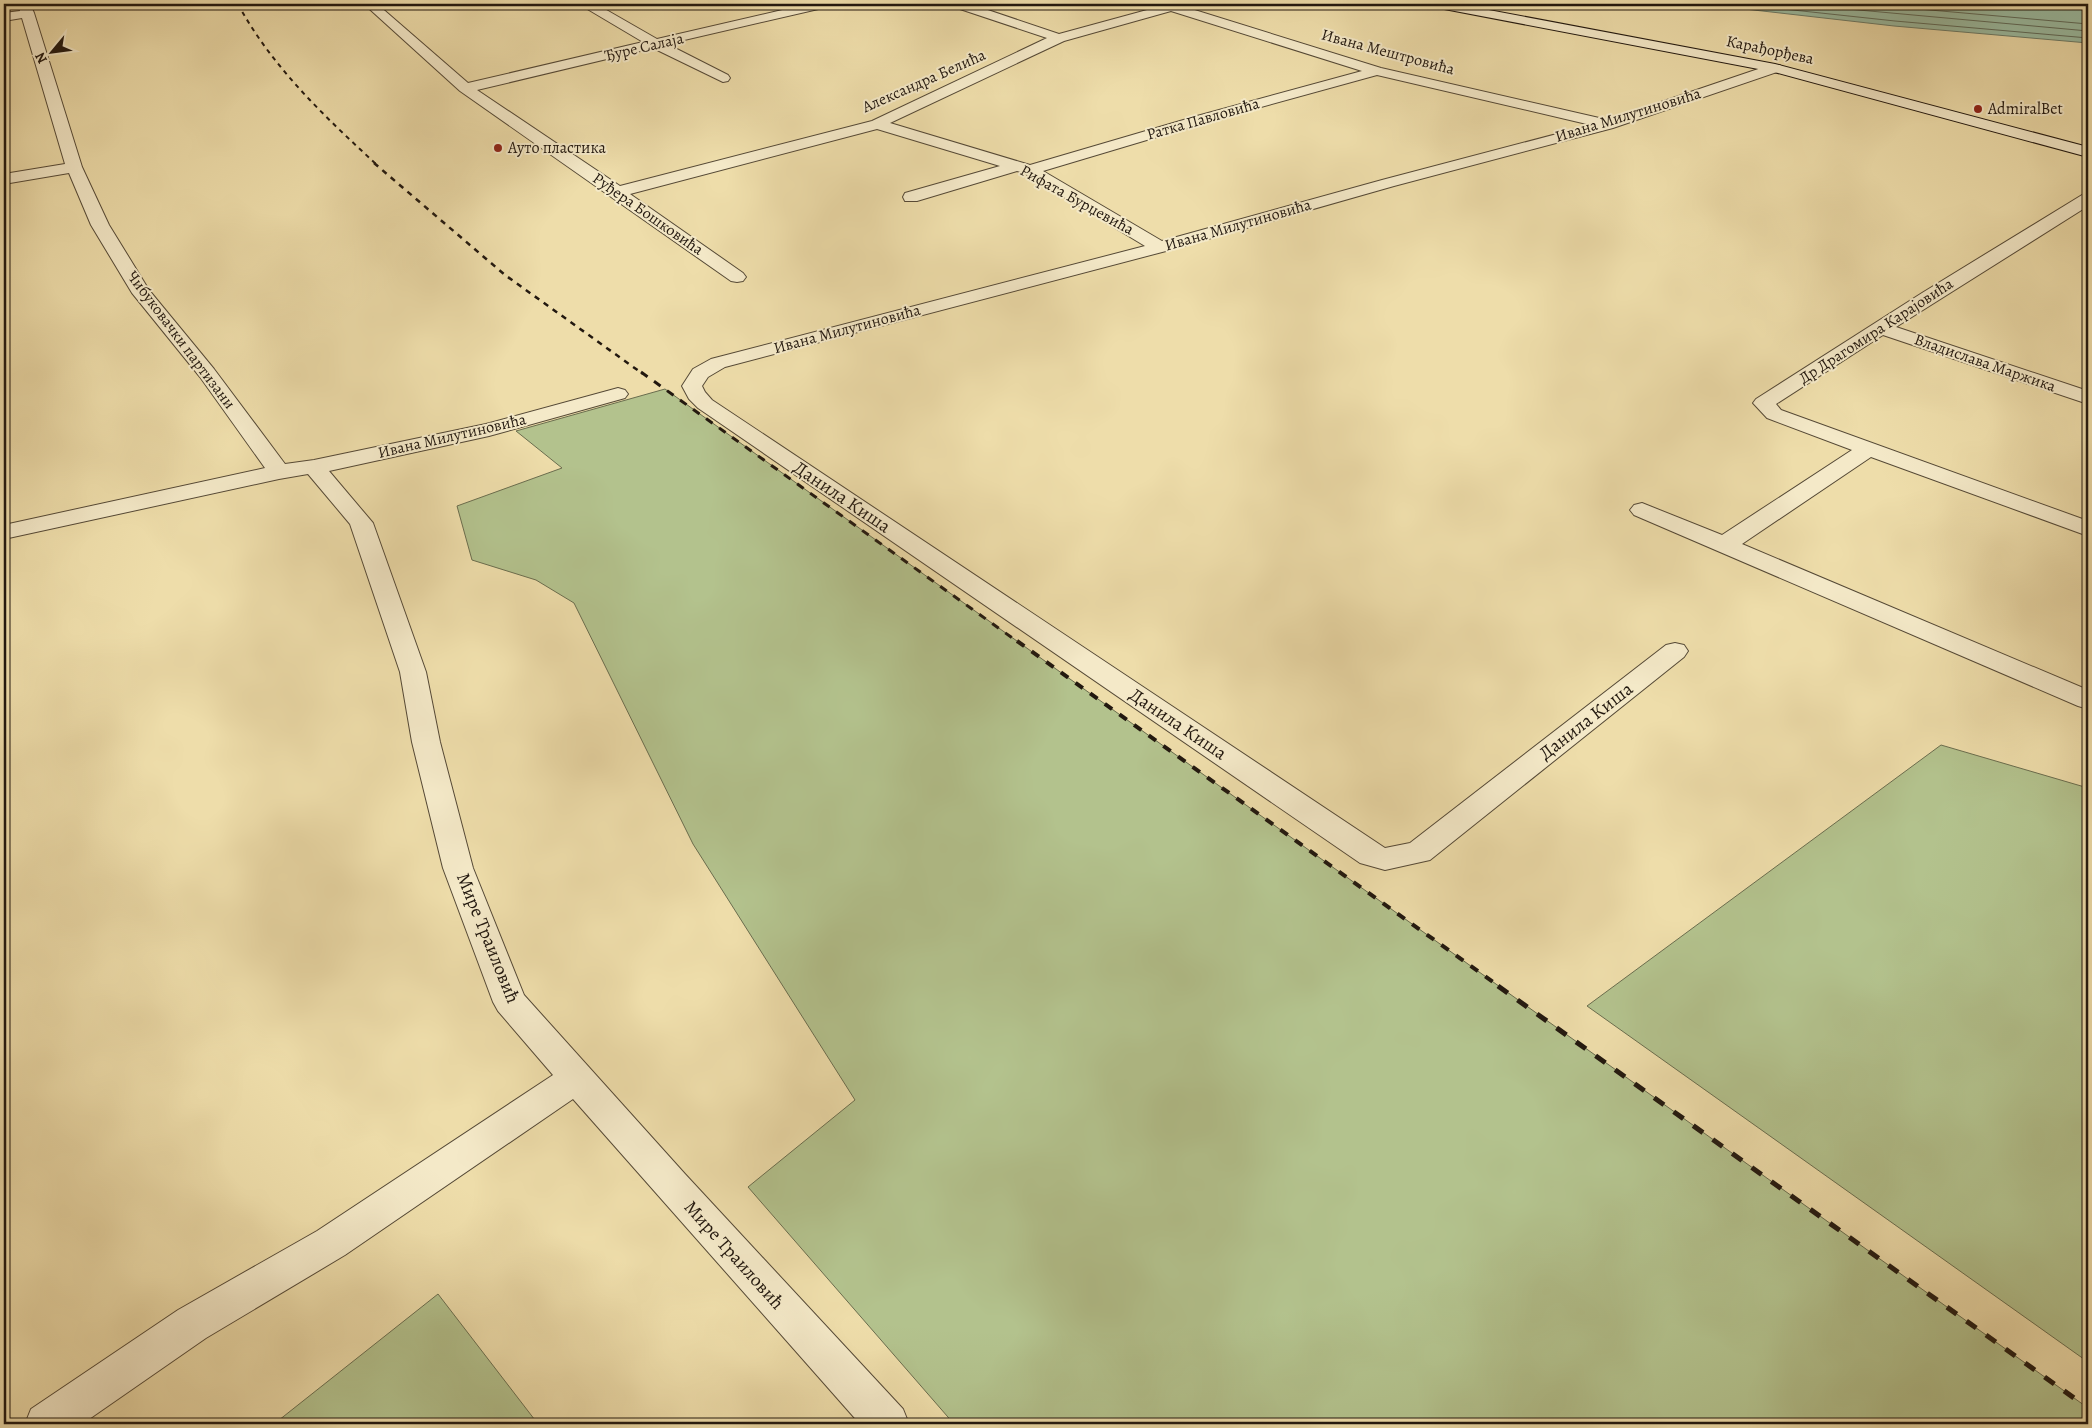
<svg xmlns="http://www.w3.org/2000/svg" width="2092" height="1428" viewBox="0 0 2092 1428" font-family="Alegreya,serif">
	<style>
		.green { fill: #b3c28d; stroke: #6a6d4e }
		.water { fill: #9bbda3; stroke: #6b7b68 }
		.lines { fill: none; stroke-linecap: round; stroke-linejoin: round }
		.shore { stroke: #5e6a59; stroke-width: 1 }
		.street-casing { stroke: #554936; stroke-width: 2 }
		.secondary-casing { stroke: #22180f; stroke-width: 2 }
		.street { fill: #f4e9c8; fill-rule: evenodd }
		.secondary { fill: #f4e9c8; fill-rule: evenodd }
		.rail-far4 { stroke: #22180f; stroke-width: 2; stroke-dasharray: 4.5 4.5; stroke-linecap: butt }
		.rail-far3 { stroke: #22180f; stroke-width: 2.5; stroke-dasharray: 5.5 5.5; stroke-linecap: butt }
		.rail-far2 { stroke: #22180f; stroke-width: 3; stroke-dasharray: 8 8; stroke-linecap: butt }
		.rail-far1 { stroke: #22180f; stroke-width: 4; stroke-dasharray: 9 9; stroke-linecap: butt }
		.rail { stroke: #22180f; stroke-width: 5; stroke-dasharray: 12 12; stroke-linecap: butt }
		.poi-dot { fill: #8f2418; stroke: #f4e9c8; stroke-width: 2 }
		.labels { text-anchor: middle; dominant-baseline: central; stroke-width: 4; stroke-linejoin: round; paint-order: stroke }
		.far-street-label { font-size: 16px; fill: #22180f; stroke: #f4e9c8 }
		.far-poi-label { font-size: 16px; fill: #22180f; stroke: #f4e9c8; text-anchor: start }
		.street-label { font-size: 19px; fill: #22180f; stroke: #f4e9c8 }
	</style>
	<rect width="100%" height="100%" fill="#eda"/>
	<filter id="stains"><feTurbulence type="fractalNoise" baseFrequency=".004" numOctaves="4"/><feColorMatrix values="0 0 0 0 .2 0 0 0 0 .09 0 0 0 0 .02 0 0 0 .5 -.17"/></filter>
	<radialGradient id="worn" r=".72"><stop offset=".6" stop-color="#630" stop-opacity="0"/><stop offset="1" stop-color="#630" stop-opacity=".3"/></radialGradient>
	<g class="green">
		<path d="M 665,389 L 2088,1408 L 2088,1424 L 954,1424 L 748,1187 L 855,1100 L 693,844 L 574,603 L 536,580 L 472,560 L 457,506 L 562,468 L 516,431 Z"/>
		<path d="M 1941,745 L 2088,788 L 2088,1362 L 1587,1006 Z"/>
		<path d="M 438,1294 L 538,1424 L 274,1424 Z"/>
	</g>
	<path class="water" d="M 1701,4 L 2088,4 L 2088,43 L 1894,26 Z"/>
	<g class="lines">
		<g class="shore">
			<path d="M 1737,4 L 1895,21 L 2088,38"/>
			<path d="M 1793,4 L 2088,31"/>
			<path d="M 1862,4 L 2088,24"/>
		</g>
		<g class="street-casing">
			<g id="street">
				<path d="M 18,4 L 30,4 L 34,13 L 82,167 L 109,225 L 149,290 L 214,369 L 285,464 L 314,460 L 486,424 L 618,388 L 625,390 L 628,394 L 625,398 L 489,436 L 329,471 L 373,523 L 426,672 L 440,742 L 473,868 L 524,995 L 685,1174 L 903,1409 L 909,1424 L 860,1424 L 573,1099 L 345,1255 L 206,1338 L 82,1424 L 25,1424 L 31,1409 L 178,1310 L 317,1231 L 553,1075 L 498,1011 L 493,1002 L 443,868 L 412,742 L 400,672 L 350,524 L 308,474 L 279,479 L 4,539 L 4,525 L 265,468 L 200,377 L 132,293 L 91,225 L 69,173 L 4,184 L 4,174 L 65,164 L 22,18 L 4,21 L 4,13 L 20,11 Z"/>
				<path d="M 364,4 L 377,4 L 468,83 L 643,42 L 584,7 L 582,4 L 596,4 L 657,39 L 808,4 L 829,4 L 827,7 L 667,44 L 728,75 L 730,78 L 728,81 L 723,82 L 653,48 L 477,90 L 620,186 L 872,121 L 1047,38 L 954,7 L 952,4 L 970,4 L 1059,34 L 1158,7 L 1156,4 L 1188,4 L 1185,7 L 1381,68 L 1608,120 L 1770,65 L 1780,65 L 1782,68 L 1780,71 L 1613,128 L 1394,186 L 1166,251 L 725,367 L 708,377 L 702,386 L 705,392 L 712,400 L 1385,848 L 1410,843 L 1666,645 L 1675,643 L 1684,645 L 1688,651 L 1684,657 L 1430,860 L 1385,870 L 1360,863 L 698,408 L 689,399 L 682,386 L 693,369 L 711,359 L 1145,246 L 1024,173 L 1017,171 L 917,201 L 905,201 L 903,197 L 905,193 L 1000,166 L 877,129 L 630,194 L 743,273 L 746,277 L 743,281 L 737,282 L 731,281 L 460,91 ZM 1171,11 L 1362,71 L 1197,116 L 1030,165 L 890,123 L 1064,41 ZM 1377,75 L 1591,125 L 1382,180 L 1162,241 L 1043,171 L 1207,122 Z"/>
				<path d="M 2088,194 L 2088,206 L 1896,327 L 2088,391 L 2088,404 L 1883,335 L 1776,404 L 1781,410 L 2088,521 L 2088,536 L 1871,457 L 1742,544 L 2088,690 L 2088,709 L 2078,706 L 1634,515 L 1630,510 L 1634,505 L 1642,503 L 1722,535 L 1852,450 L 1767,418 L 1753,403 L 1756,399 L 1922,293 L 2082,195 Z"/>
			</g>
		</g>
		<g class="secondary-casing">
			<path id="secondary" d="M 1433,4 L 1457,4 L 1775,64 L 2088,147 L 2088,157 L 1774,72 L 1439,8 Z"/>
		</g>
		<use href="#street" class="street"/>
		<use href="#secondary" class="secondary"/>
		<path class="rail-far4" d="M 238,4 C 271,66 325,117 376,164"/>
		<path class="rail-far3" d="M 374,163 L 505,275 L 643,374"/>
		<path class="rail-far2" d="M 641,372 L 1018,642"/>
		<path class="rail-far1" d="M 1017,641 L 1500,987"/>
		<path class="rail" d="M 1498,986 L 2088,1408"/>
	</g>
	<g class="poi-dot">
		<circle cx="1978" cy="109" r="5"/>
		<circle cx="498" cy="148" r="5"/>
	</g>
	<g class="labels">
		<g class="far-street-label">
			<text transform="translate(644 47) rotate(-13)">Ђуре Салаја</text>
			<text transform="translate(1770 50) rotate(12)">Карађорђева</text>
			<text transform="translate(1388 52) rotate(15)">Ивана Мештровића</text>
			<text transform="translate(924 81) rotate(-24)">Александра Белића</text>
			<text transform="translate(1628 115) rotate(-17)">Ивана Милутиновића</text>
			<text transform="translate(1203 119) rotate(-16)">Ратка Павловића</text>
			<text transform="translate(1077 200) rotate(29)">Рифата Бурџевића</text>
			<text transform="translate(648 214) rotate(35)">Руђера Бошковића</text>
			<text transform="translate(1238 225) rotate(-16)">Ивана Милутиновића</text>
			<text transform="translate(847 329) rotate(-15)">Ивана Милутиновића</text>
			<text transform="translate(1876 331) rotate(-33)">Др Драгомира Карајовића</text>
			<text transform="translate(181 340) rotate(53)">Чибуковачки партизани</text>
			<text transform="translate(1985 363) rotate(19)">Владислава Маржика</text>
			<text transform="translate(452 436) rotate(-13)">Ивана Милутиновића</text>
		</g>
		<g class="far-poi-label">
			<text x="1988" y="109">AdmiralBet</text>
			<text x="508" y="148">Ауто пластика</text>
		</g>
		<g class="street-label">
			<text transform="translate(842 497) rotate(34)">Данила Киша</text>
			<text transform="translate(1586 721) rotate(-38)">Данила Киша</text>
			<text transform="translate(1178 724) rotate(34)">Данила Киша</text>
			<text transform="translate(488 938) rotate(68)">Мире Траиловић</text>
			<text transform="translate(734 1255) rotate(48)">Мире Траиловић</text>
		</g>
	</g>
	<rect width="2092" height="1428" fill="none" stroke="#eda" stroke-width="20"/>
	<rect x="5" y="5" width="2082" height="1418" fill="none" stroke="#22180f" stroke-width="2.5"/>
	<rect x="10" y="10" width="2072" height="1408" fill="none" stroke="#22180f"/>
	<g transform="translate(52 52) rotate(241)" stroke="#f4e9c8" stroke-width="4" paint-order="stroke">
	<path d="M0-4L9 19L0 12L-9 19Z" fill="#22180f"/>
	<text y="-8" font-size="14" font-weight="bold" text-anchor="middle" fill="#22180f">N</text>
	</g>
	<rect width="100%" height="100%" filter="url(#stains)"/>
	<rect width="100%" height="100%" fill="url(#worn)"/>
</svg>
